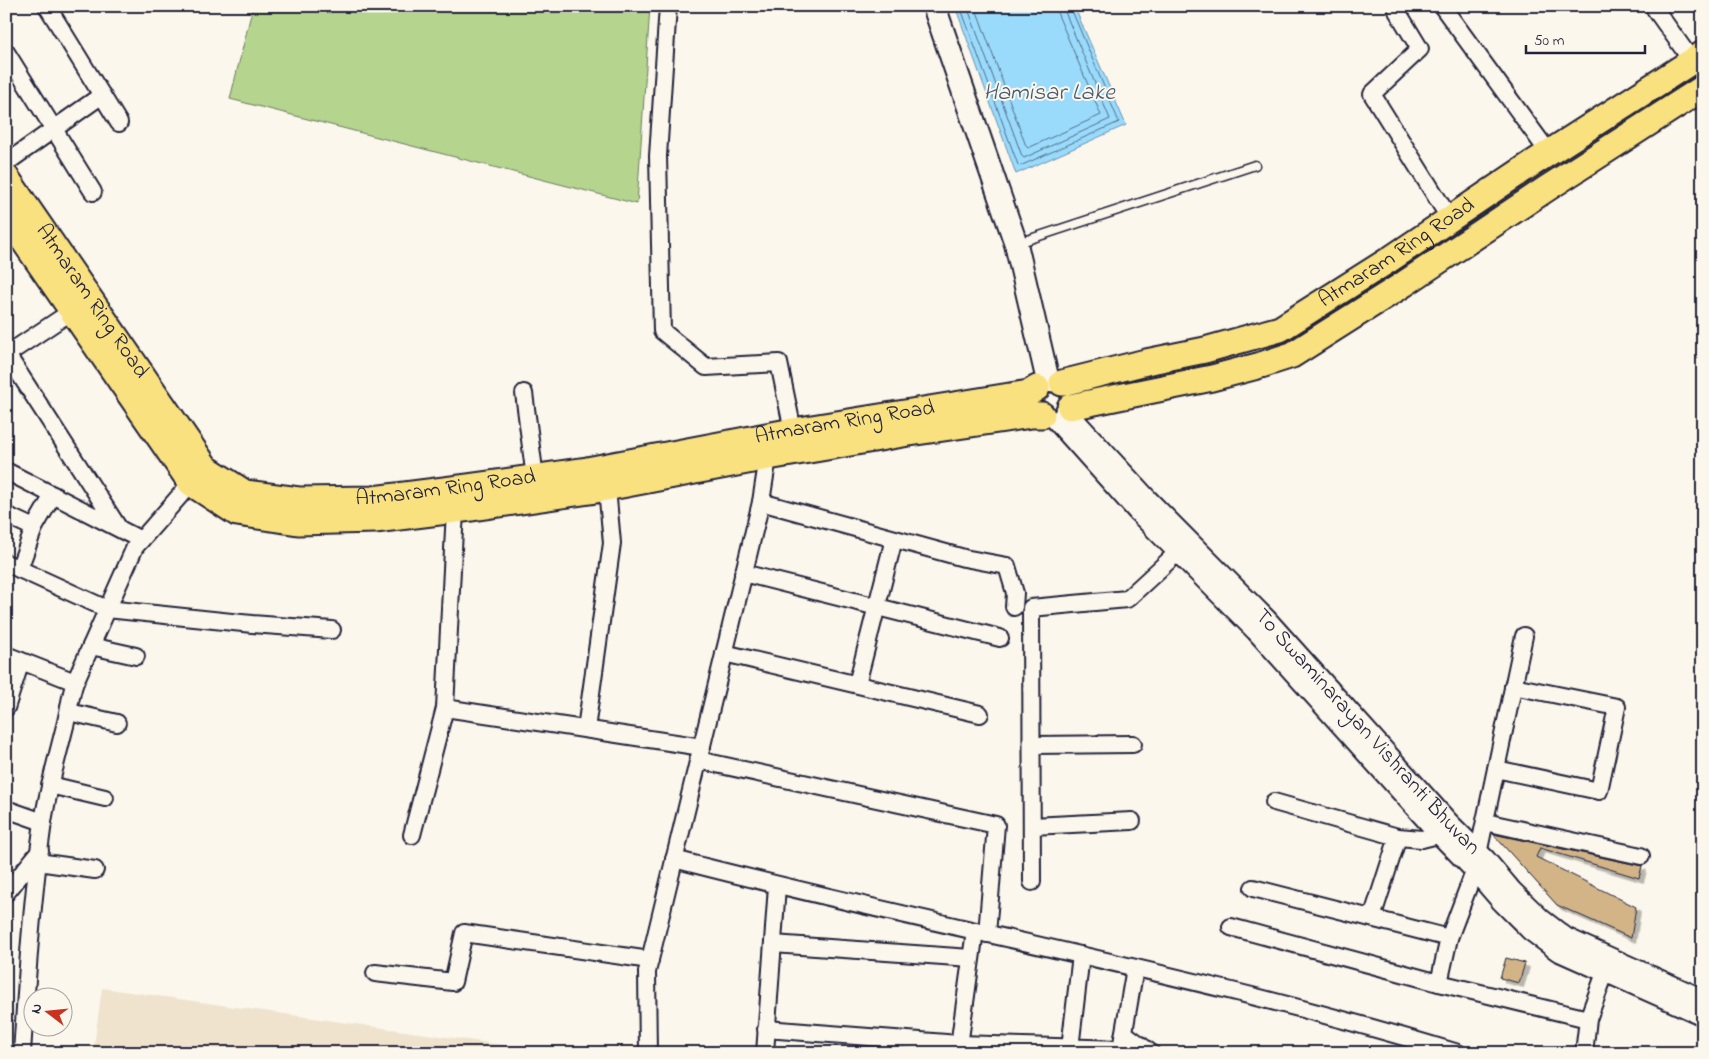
<svg xmlns="http://www.w3.org/2000/svg" width="1709" height="1059" viewBox="0 0 1709 1059" font-family="'Indie Flower',sans-serif">
	<style>
		.built { fill: #efe3ce }
		.green { fill: #b5d48d; stroke: #6c7b64 }
		.water { fill: #9adbfc; stroke: #6a91af }
		.lines { fill: none; stroke-linecap: round; stroke-linejoin: round }
		.shore { stroke: #526c88; stroke-width: 1 }
		.building { fill: #d2b487; stroke: #22223b; filter: url(#shadow) }
		.lane-casing { stroke: #22223b; stroke-width: 11 }
		.street-casing { stroke: #22223b; stroke-width: 20 }
		.secondary-casing { stroke: #22223b; stroke-width: 26 }
		.primary-casing { stroke: #22223b; stroke-width: 29 }
		.lane { stroke: #fbf7ec; stroke-width: 8 }
		.street { stroke: #fbf7ec; stroke-width: 16 }
		.secondary { stroke: #fbf7ec; stroke-width: 22 }
		.primary { stroke: #fae180; stroke-width: 25 }
		.labels { text-anchor: middle; dominant-baseline: central; stroke-width: 4; stroke-linejoin: round; paint-order: stroke }
		.street-label { font-size: 22px; fill: #22223b; stroke: #fbf7ec }
		.water-label { font-size: 24px; font-style: italic; fill: #465a75; stroke: #fbf7ec }
	</style>
	<defs>
		<filter id="shadow"><feDropShadow dx="4.5" dy="4.5" stdDeviation="0" flood-color="#0004"/></filter>
	</defs>
	<rect width="100%" height="100%" fill="#fbf7ec"/>
	<filter id="ink" filterUnits="userSpaceOnUse"><feTurbulence type="fractalNoise" baseFrequency=".02" numOctaves="2"/><feDisplacementMap in="SourceGraphic" scale="10" xChannelSelector="R" yChannelSelector="G"/><feConvolveMatrix kernelMatrix="1 2 1 2 8 2 1 2 1" color-interpolation-filters="sRGB"/></filter>
	<g filter="url(#ink)">
		<path class="built" d="M 102,988 L 559,1053 L 93,1053 Z"/>
		<path class="green" d="M 253,6 L 650,6 L 637,204 L 230,99 Z"/>
		<path class="water" d="M 955,6 L 1074,6 L 1126,125 L 1016,174 Z"/>
		<g class="lines">
			<g class="shore">
				<path d="M 960,6 L 1018,165 L 1020,166 L 1119,122 L 1070,6"/>
				<path d="M 967,6 L 1022,156 L 1024,158 L 1110,119 L 1065,12 L 1064,6"/>
				<path d="M 975,6 L 1026,146 L 1028,148 L 1101,115 L 1058,15 L 1056,6"/>
			</g>
		</g>
		<g class="building">
			<path d="M 1493,834 L 1642,866 L 1639,878 L 1540,848 L 1536,857 L 1636,907 L 1631,938 L 1557,905 Z"/>
			<path d="M 1506,958 L 1525,963 L 1519,983 L 1500,978 Z"/>
		</g>
		<g class="lines">
			<g class="lane-casing">
				<path id="lane" d="M 1018,243 L 1255,165"/>
			</g>
			<g class="street-casing">
				<g id="street">
					<path d="M 47,6 L 119,123"/>
					<path d="M 668,6 L 658,156 L 662,331 L 706,367 L 779,363 L 793,431"/>
					<path d="M 1442,6 L 1549,153"/>
					<path d="M 1655,9 L 1692,61"/>
					<path d="M 1397,11 L 1420,49 L 1372,94 L 1450,219"/>
					<path d="M 6,52 L 93,192"/>
					<path d="M 6,163 L 102,95"/>
					<path d="M 6,353 L 118,527"/>
					<path d="M 6,355 L 72,311"/>
					<path d="M 524,393 L 535,478"/>
					<path d="M 1053,419 L 1136,512 L 1255,632 L 1438,835 L 1474,872 L 1500,902 L 1530,932 L 1557,952 L 1703,1017"/>
					<path d="M 6,471 L 141,540"/>
					<path d="M 761,502 L 964,558 L 1007,566 L 1015,593 L 1014,607"/>
					<path d="M 6,515 L 34,528"/>
					<path d="M 6,563 L 107,609 L 252,624 L 332,630"/>
					<path d="M 19,569 L 34,528 L 53,495"/>
					<path d="M 743,573 L 1000,638"/>
					<path d="M 91,646 L 136,656"/>
					<path d="M 724,653 L 980,714"/>
					<path d="M 6,655 L 75,682"/>
					<path d="M 857,684 L 894,539"/>
					<path d="M 6,708 L 21,661"/>
					<path d="M 445,708 L 702,747"/>
					<path d="M 69,712 L 117,723"/>
					<path d="M 586,729 L 612,543 L 607,488"/>
					<path d="M 1032,745 L 1133,744"/>
					<path d="M 698,760 L 996,825 L 987,934"/>
					<path d="M 1496,769 L 1599,791 L 1617,707 L 1513,686"/>
					<path d="M 50,785 L 105,798"/>
					<path d="M 1274,802 L 1398,837 L 1422,839 L 1438,835"/>
					<path d="M 6,809 L 43,822"/>
					<path d="M 1485,822 L 1641,856"/>
					<path d="M 1032,826 L 1132,821"/>
					<path d="M 412,835 L 445,708 L 455,510"/>
					<path d="M 1478,854 L 1524,636"/>
					<path d="M 674,859 C 935,927 1200,974 1458,1053"/>
					<path d="M 38,862 L 95,870"/>
					<path d="M 1032,882 L 1031,608 L 1127,599 L 1177,553"/>
					<path d="M 1253,888 L 1449,938"/>
					<path d="M 6,893 L 40,851"/>
					<path d="M 1372,918 L 1398,837"/>
					<path d="M 1231,927 L 1439,983 L 1588,1019"/>
					<path d="M 773,944 L 971,958"/>
					<path d="M 375,973 L 453,982 L 464,933 L 650,960"/>
					<path d="M 1439,983 L 1449,938 L 1474,872"/>
					<path d="M 766,1029 L 959,1044 L 1121,1049 L 1135,968"/>
					<path d="M 1124,1033 L 1151,1053"/>
					<path d="M 1070,1048 L 1081,955"/>
					<path d="M 22,1053 C 27,976 32,899 43,822 C 48,790 57,758 65,726 C 69,711 70,696 75,682 L 135,547 L 191,483"/>
					<path d="M 648,1053 L 647,972 L 761,502 L 768,457"/>
					<path d="M 765,1053 L 777,886"/>
					<path d="M 958,1053 L 975,931"/>
					<path d="M 1584,1053 L 1588,1019 L 1605,973"/>
				</g>
			</g>
			<g class="secondary-casing">
				<g id="secondary">
					<path d="M 934,6 L 1016,244 L 1048,381"/>
					<path id="s1" d="M 1066,413 L 1147,501 L 1266,621 L 1448,824 L 1485,861 L 1511,892 L 1540,920 L 1565,939 L 1703,1001"/>
				</g>
			</g>
			<g class="primary-casing">
				<g id="primary">
					<path id="s2" d="M 6,177 L 206,468 L 245,493 L 299,500 L 373,499 L 468,487 L 587,470 L 793,431 L 1029,393 L 1037,388"/>
					<path d="M 6,215 L 191,483 L 237,513 L 298,522 L 375,520 L 471,508 L 590,491 L 768,457 L 903,434 L 1032,415 L 1042,415"/>
					<path id="s3" d="M 1062,383 L 1146,362 L 1205,350 L 1280,329 L 1389,260 L 1530,165 L 1703,54"/>
					<path d="M 1070,407 L 1212,378 L 1261,365 L 1292,355 L 1404,284 L 1546,189 L 1703,88"/>
				</g>
			</g>
			<use href="#lane" class="lane"/>
			<use href="#street" class="street"/>
			<use href="#secondary" class="secondary"/>
			<use href="#primary" class="primary"/>
		</g>
	</g>
	<g class="labels">
		<g class="street-label">
			<text stroke="none"><textPath href="#s3" startOffset="364">Atmaram Ring Road</textPath></text>
			<text stroke="none"><textPath href="#s2" startOffset="151">Atmaram Ring Road</textPath></text>
			<text stroke="none"><textPath href="#s2" startOffset="1006">Atmaram Ring Road</textPath></text>
			<text stroke="none"><textPath href="#s2" startOffset="601">Atmaram Ring Road</textPath></text>
			<text stroke="none"><textPath href="#s1" startOffset="439">To Swaminarayan Vishranti Bhuvan</textPath></text>
		</g>
		<g class="water-label">
			<text x="1049" y="93">Hamisar Lake</text>
		</g>
	</g>
	<rect width="1709" height="1059" fill="none" stroke="#fbf7ec" stroke-width="25"/>
	<rect x="12" y="12" width="1684" height="1034" fill="none" stroke="#22223b" stroke-width="2" filter="url(#ink)"/>
	<g transform="translate(48 1012) rotate(286)"><circle r="24" fill="#fbf7ec" stroke="#a4a2a5"/>
	<path d="M0-4L9 19L0 12L-9 19Z" fill="#c8321e"/>
	<text y="-8" font-size="14" font-weight="bold" text-anchor="middle" fill="#22223b">N</text>
	</g>
	<path d="M1526 45v8h119v-8" fill="none" stroke="#22223b" stroke-width="2.5"/>
	<text x="1534" y="45" font-size="15" fill="#22223b" stroke="#fbf7ec" stroke-width="4" paint-order="stroke">50 m</text>
</svg>
